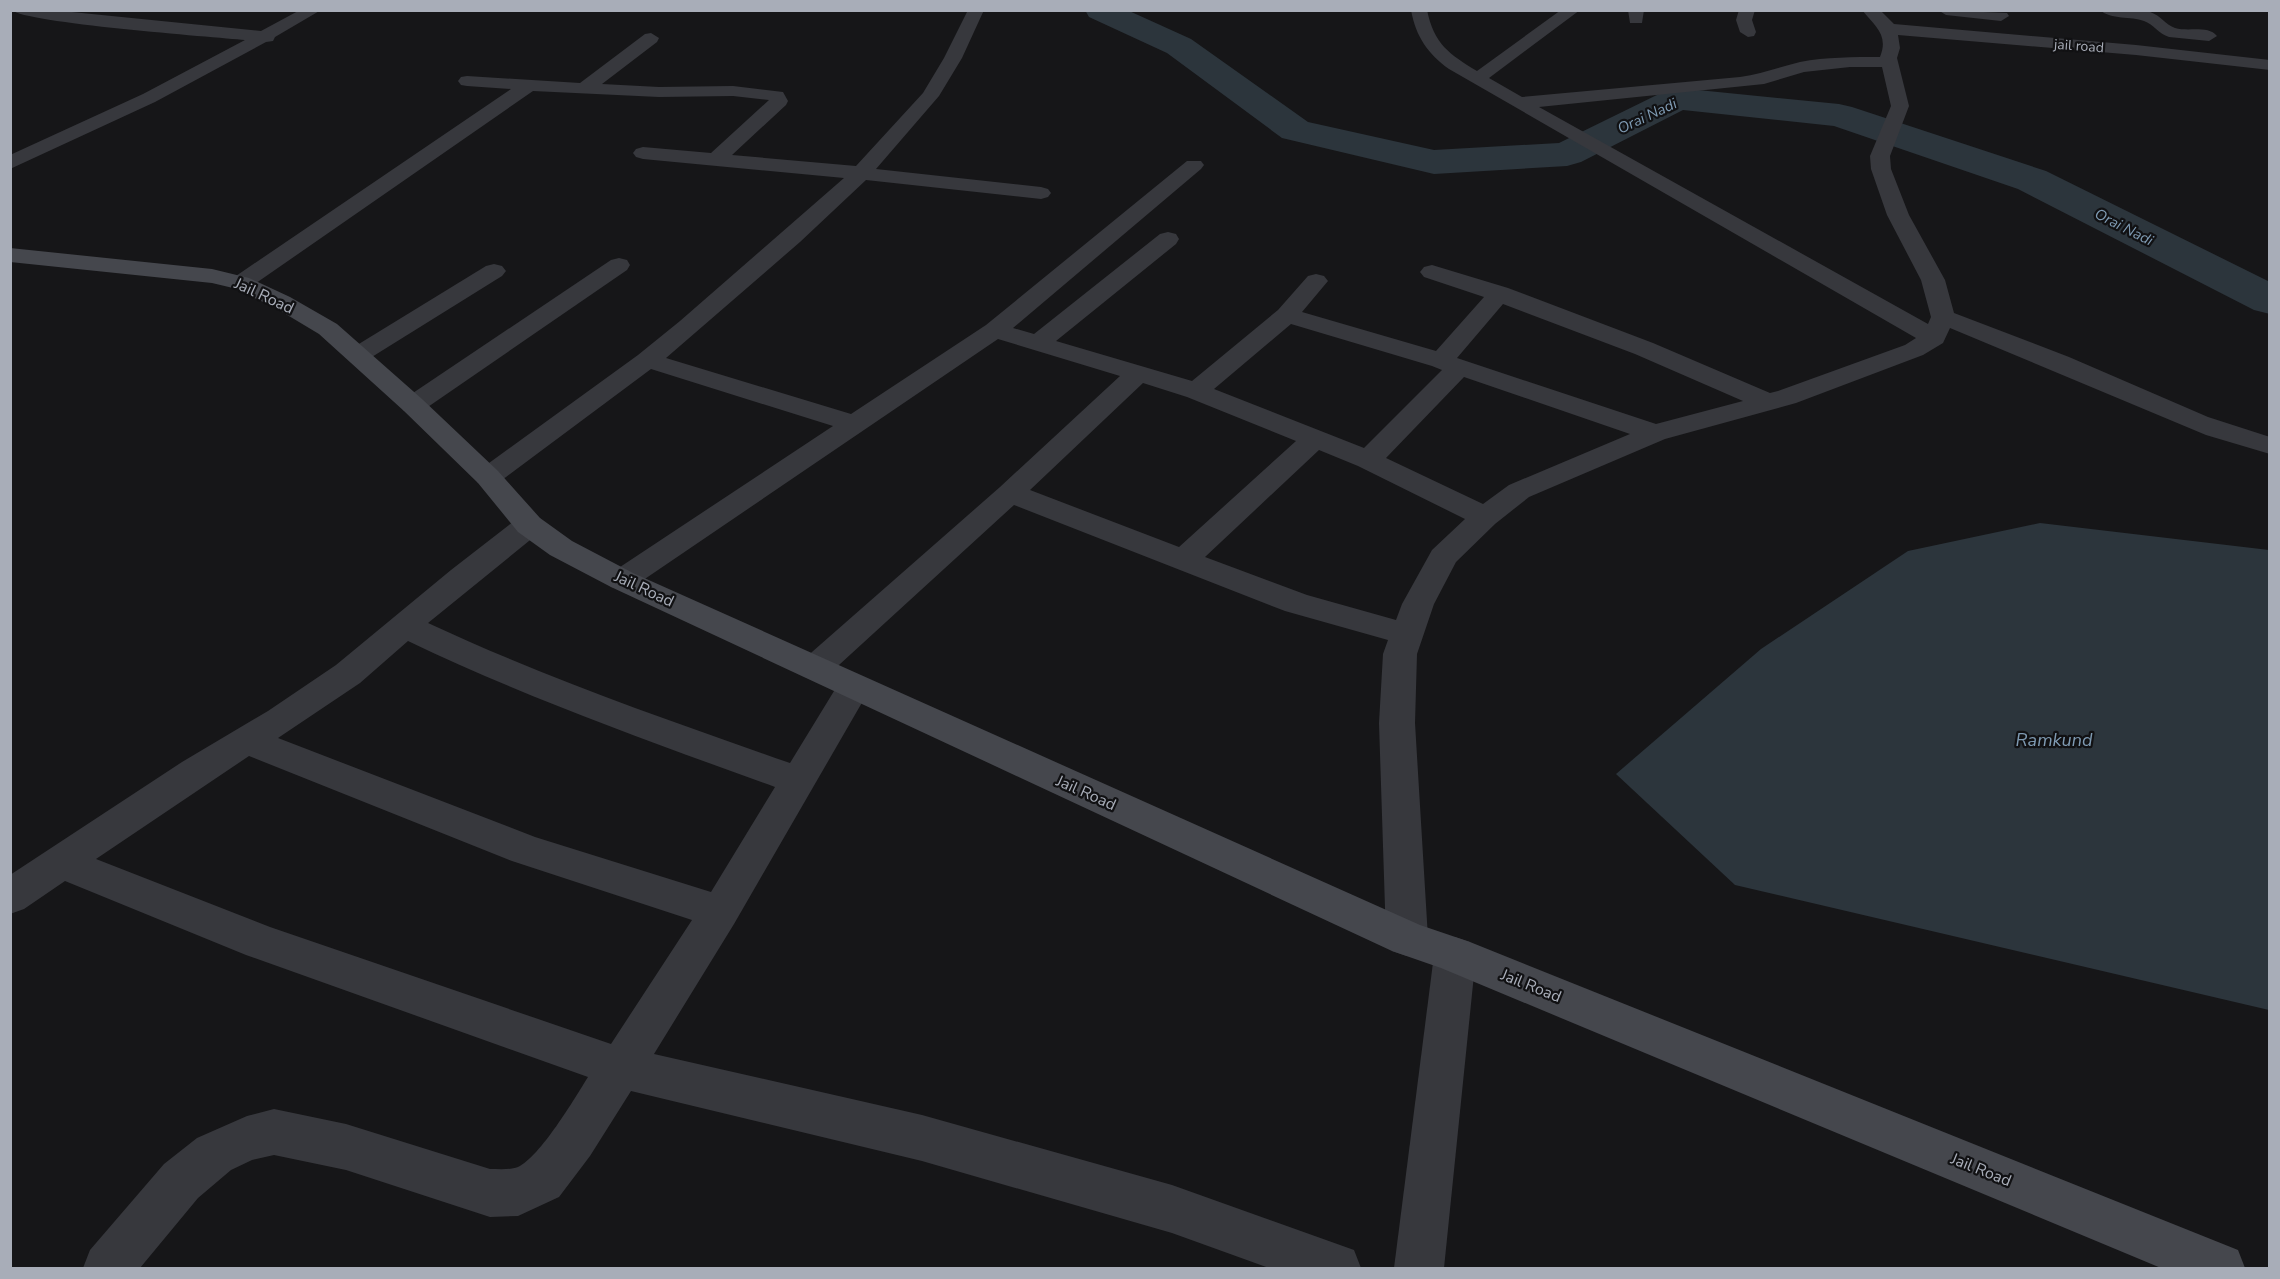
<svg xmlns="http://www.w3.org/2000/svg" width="2280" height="1279" viewBox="0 0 2280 1279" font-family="'Nunito Sans',sans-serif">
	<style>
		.water { fill: #2c353c }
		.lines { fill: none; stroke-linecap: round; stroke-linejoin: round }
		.river { fill: #2c353c; fill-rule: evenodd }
		.street { fill: #37383d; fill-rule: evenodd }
		.secondary { fill: #45474d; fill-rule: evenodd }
		.labels { text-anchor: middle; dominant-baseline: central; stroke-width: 4.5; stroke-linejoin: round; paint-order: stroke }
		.far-street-label { font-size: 14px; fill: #a8adb8; stroke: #111113 }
		.far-water-label { font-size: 15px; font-style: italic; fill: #7f9bb3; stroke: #111113 }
		.street-label { font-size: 16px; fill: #a8adb8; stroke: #111113 }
		.water-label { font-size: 18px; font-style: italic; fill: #7f9bb3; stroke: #111113 }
	</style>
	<rect width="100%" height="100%" fill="#161618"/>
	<path class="water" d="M 2040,523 L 2269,550 L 2269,1010 L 1735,885 L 1616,774 L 1761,649 L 1908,551 Z"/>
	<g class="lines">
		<path class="river" d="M 1085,10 L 1127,10 L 1191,39 L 1308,122 L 1434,150 L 1559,143 L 1665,91 L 1678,88 L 1839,104 L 1852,107 L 2046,171 L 2270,282 L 2270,314 L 2254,310 L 2018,189 L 1834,126 L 1683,110 L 1581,162 L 1567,166 L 1434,174 L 1282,138 L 1167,53 L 1089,17 Z"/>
		<g class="street">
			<path d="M 12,10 L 52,10 L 261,31 L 300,10 L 321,10 L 275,37 L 273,41 L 266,42 L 155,102 L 10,169 L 10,155 L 143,94 L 245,40 C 214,37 24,23 12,10 Z"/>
			<path d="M 968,10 L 984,10 L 962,58 L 939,96 L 876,169 L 1041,187 L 1048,189 L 1051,193 L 1048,197 L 1041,199 L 866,180 L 800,242 L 666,358 L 851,414 L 986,325 L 1187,161 L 1201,161 L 1204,165 L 1201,169 L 1013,328 L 1034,334 L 1160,234 L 1168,232 L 1176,234 L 1179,239 L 1176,244 L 1056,341 L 1192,381 L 1278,310 L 1308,276 L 1316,274 L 1324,276 L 1328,281 L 1302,312 L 1436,351 L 1484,297 L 1424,277 L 1420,272 L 1424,267 L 1432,265 L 1508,288 L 1653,343 L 1770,393 L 1778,391 L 1905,345 L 1916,338 L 1449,69 C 1428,54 1416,37 1411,10 L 1427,10 C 1434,44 1449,54 1477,71 L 1561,10 L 1580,10 L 1489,78 L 1522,97 L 1740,77 C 1761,74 1779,67 1800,62 C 1826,57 1854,57 1880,57 C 1889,35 1875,26 1862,10 L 1880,10 L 1894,24 L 2136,45 L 2270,60 L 2270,70 L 2136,55 L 1898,35 L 1900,48 L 1897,58 L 1909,106 L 1890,156 L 1891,169 L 1909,215 L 1945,280 L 1954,313 L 2069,357 L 2208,417 L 2270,437 L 2270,454 L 2206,435 L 1950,328 L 1943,343 L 1923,355 L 1796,403 L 1665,439 L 1529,497 L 1495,524 L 1456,562 L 1434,604 L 1417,654 L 1415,723 L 1428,938 L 1422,951 L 1407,956 L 1392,951 L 1386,938 L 1379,723 L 1383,654 L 1388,640 L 1285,611 L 1014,505 L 828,675 L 816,679 L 804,675 L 799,667 L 804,659 L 1000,487 L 1120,376 L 998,339 L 633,587 L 622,590 L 611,587 L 606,580 L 611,573 L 833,426 L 651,369 L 498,483 L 488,486 L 478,483 L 474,477 L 478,471 L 638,355 L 680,321 L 844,178 L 643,159 L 636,157 L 633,153 L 636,149 L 643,147 L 711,153 L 769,100 L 733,96 L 659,97 L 533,91 L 249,288 L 241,290 L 233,288 L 229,283 L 233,278 L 511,89 L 467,86 L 461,85 L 458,81 L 461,77 L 467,76 L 580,83 L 645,34 L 651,33 L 659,38 L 657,42 L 602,84 L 659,87 L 733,86 L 783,92 L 788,101 L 786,105 L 732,155 L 856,166 L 923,93 L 944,58 ZM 1850,67 L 1882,67 L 1891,106 L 1870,156 L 1871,169 L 1887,215 L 1921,280 L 1931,317 L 1928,324 L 1539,107 L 1764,84 L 1804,72 ZM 1503,304 L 1635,354 L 1743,401 L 1656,424 L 1457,358 ZM 1291,324 L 1432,366 L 1442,370 L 1364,448 L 1214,389 ZM 1464,377 L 1630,434 L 1509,485 L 1483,504 L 1386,458 ZM 1143,383 L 1187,397 L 1296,441 L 1179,547 L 1030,490 ZM 1319,450 L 1358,466 L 1465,519 L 1432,550 L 1402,604 L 1396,620 L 1307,595 L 1205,557 Z"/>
			<path d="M 1628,10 L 1644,10 L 1642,23 L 1630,23 Z"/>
			<path d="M 1739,10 L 1755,10 L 1752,20 L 1756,32 L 1754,36 L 1748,37 L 1740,32 L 1736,20 Z"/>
			<path d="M 1938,10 L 2007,13 L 2009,16 L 2001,21 L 1946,15 Z"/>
			<path d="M 2100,10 L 2150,12 C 2160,15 2166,25 2175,28 C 2188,32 2208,25 2217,36 L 2209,41 L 2169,37 C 2159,34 2153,24 2144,21 C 2131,16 2111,20 2100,10 Z"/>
			<path d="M 619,258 L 627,260 L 630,265 L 627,270 L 422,411 L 413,413 L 404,411 L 400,405 L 404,399 L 611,260 Z"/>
			<path d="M 494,264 L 502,266 L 506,271 L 502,276 L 367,360 L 358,363 L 349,360 L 345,355 L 349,350 L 486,266 Z"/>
			<path d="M 529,516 L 540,518 L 544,525 L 540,532 L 428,623 C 546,678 667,720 790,763 L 842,678 L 854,675 L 866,678 L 871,687 L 734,924 L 654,1054 L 922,1115 L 1172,1185 L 1354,1250 L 1361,1268 L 1269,1268 L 1172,1233 L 922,1161 L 631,1091 L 590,1156 L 559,1197 L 518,1216 L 490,1217 L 346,1170 L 274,1155 L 252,1160 L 231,1170 L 198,1198 L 140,1268 L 83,1268 L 90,1250 L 164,1164 L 197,1138 L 247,1116 L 274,1109 L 346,1124 L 490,1169 C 499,1169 510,1170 518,1167 C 540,1157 575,1098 588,1077 L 246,955 L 65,881 L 24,909 L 10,914 L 10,875 L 182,762 L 268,711 L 336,665 L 451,570 L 518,518 ZM 408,641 C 527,698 651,742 775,787 L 711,892 L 535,837 L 278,738 L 360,683 ZM 249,756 L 512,861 L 692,920 L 611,1044 L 270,927 L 96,859 Z"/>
			<path d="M 1455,937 L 1470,942 L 1476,955 L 1444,1268 L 1394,1268 L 1434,955 L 1440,942 Z"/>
		</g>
		<path class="secondary" d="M 10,248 L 212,269 L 249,278 L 290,297 L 337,324 L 422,399 L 498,471 L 540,518 L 572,541 L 633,573 L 1420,925 L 1470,942 L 2238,1250 L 2245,1268 L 2161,1268 L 1441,968 L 1392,951 L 611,587 L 550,555 L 518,532 L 478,483 L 404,411 L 319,334 L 274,307 L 233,288 L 212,283 L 10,262 Z"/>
	</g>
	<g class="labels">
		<g class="far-street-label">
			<text transform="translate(2079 46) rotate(4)">jail road</text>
		</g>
		<g class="far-water-label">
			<text transform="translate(1647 116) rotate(-25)">Orai Nadi</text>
			<text transform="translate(2124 227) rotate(27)">Orai Nadi</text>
		</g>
		<g class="street-label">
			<text transform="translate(264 296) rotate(25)">Jail Road</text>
			<text transform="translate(644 589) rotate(25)">Jail Road</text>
			<text transform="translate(1086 793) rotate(24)">Jail Road</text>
			<text transform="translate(1531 986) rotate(22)">Jail Road</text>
			<text transform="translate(1981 1170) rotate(22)">Jail Road</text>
		</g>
		<g class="water-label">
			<text x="2054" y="740">Ramkund</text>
		</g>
	</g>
	<rect width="2280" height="1279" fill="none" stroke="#a8adb8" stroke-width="24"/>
</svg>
